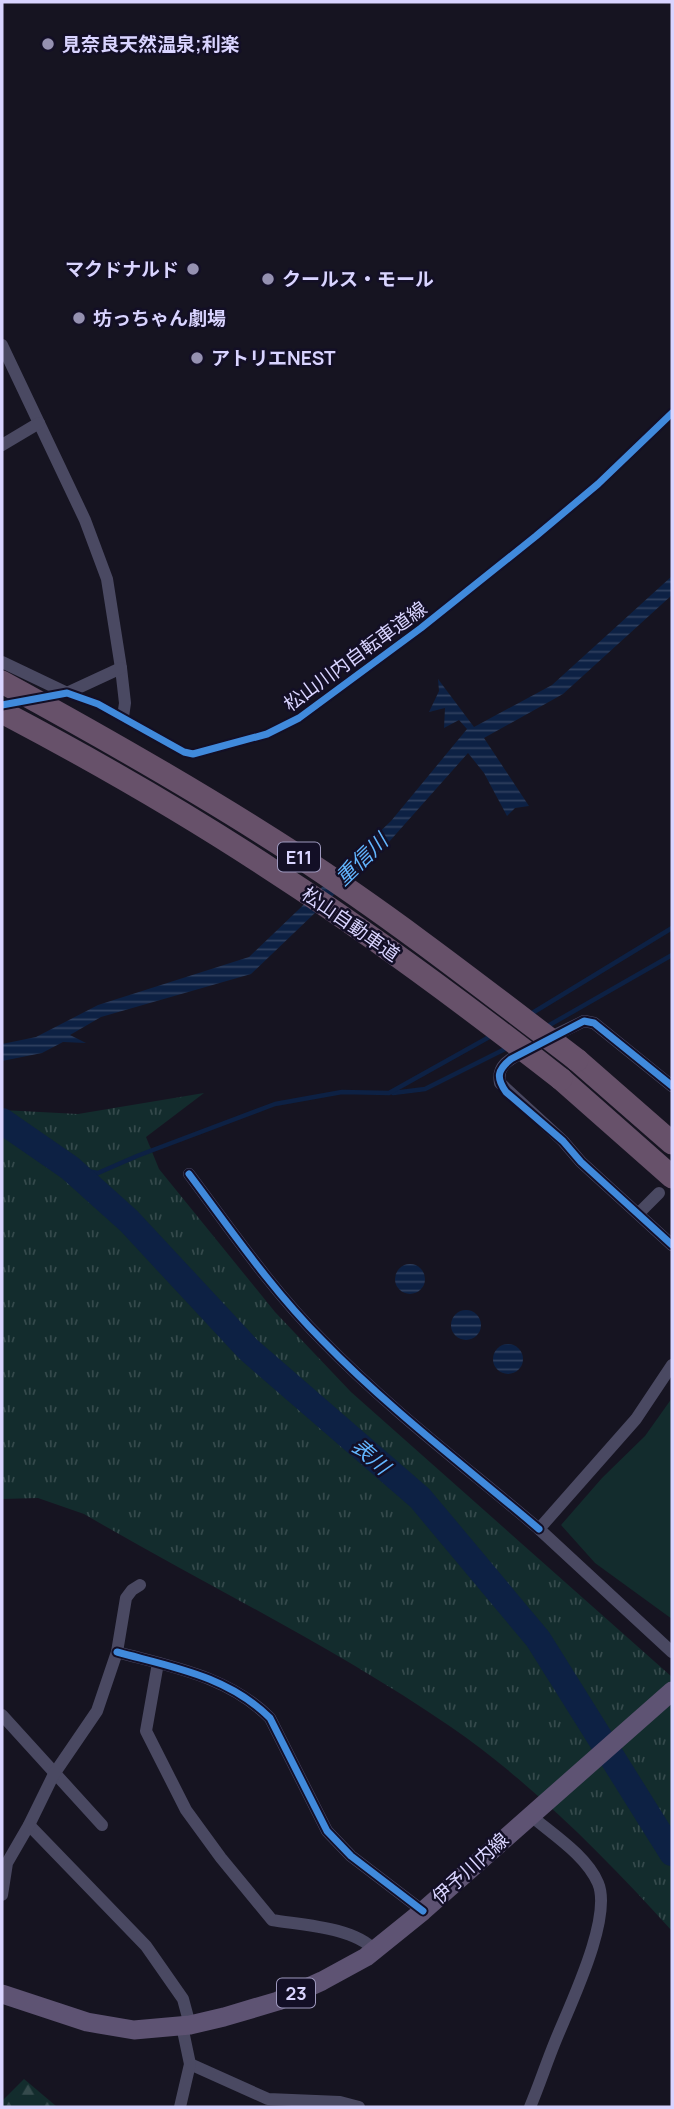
<svg xmlns="http://www.w3.org/2000/svg" width="674" height="2109" viewBox="0 0 674 2109" font-family="Manrope,'Noto Sans JP',sans-serif">
	<style>
		.grass { fill: url(#grass-tufts) }
		.forest { fill: url(#forest-firs) }
		.pitch { fill: #132c2d }
		.water { fill: url(#water-rules) }
		.lines { fill: none; stroke-linecap: round; stroke-linejoin: round }
		.stream { stroke: #0d2144; stroke-width: 4.5 }
		.river { stroke: #0d2144; stroke-width: 26 }
		.minor { stroke: #4a4962; stroke-width: 12 }
		.primary { stroke: #5e5373; stroke-width: 19 }
		.motorway { stroke: #67516a; stroke-width: 23 }
		.motorway-bridge { stroke: #67516a; stroke-width: 23 }
		.cycleway-casing { stroke: #130f26; stroke-width: 11 }
		.cycleway { stroke: #408adc; stroke-width: 7 }
		.poi-dot { fill: #9591b1; stroke: #130f26; stroke-width: 2.5 }
		.labels { text-anchor: middle; dominant-baseline: central; stroke-width: 5; stroke-linejoin: round; paint-order: stroke }
		.shield { fill: #130f26; stroke: #9e99be; stroke-width: 2 }
		.shield-label { font-size: 18px; font-weight: bold; fill: #d9d4ff }
		.poi-label { font-size: 19px; font-weight: bold; fill: #d9d4ff; stroke: #130f26; text-anchor: start }
		.street-label { font-size: 19px; fill: #d9d4ff; stroke: #130f26 }
		.water-label { font-size: 21px; font-style: italic; fill: #62b6ff; stroke: #130f26 }
	</style>
	<defs>
		<pattern id="grass-tufts" width="24" height="20" patternUnits="userSpaceOnUse" patternTransform="scale(1.75)"><rect width="24" height="20" fill="#132c2d"/><path d="M3 7l-1-3M5 7V3M7 7l1-3M15 17l-1-3M17 17v-4M19 17l1-3" fill="none" stroke="#354a4c"/></pattern>
		<pattern id="forest-firs" width="22" height="20" patternUnits="userSpaceOnUse" patternTransform="scale(1.75)"><rect width="22" height="20" fill="#132c2d"/><path d="M5 1l3.5 6h-7zM16 11l3.5 6h-7z" fill="#354a4c"/></pattern>
		<pattern id="water-rules" width="6" height="5" patternUnits="userSpaceOnUse" patternTransform="scale(1.75)"><rect width="6" height="5" fill="#0d2144"/><path d="M0 2.5h6" fill="none" stroke="#304060"/></pattern>
	</defs>
	<rect width="100%" height="100%" fill="#161421"/>
	<path class="grass" d="M 204,1093 L 146,1137 L 159,1169 L 275,1312 L 351,1392 L 672,1677 L 672,1931 C 607,1859 531,1782 451,1727 C 334,1647 206,1585 84,1514 L 38,1498 L 2,1499 L 2,1110 L 78,1114 Z"/>
	<path class="forest" d="M 24,2079 L 56,2106 L 57,2107 L 2,2107 L 2,2101 Z"/>
	<path class="pitch" d="M 672,1398 L 672,1619 L 595,1563 L 561,1525 L 602,1478 L 645,1436 Z"/>
	<g class="water">
		<path d="M 672,576 L 672,595 L 563,694 L 484,738 L 529,806 L 515,808 L 507,816 L 484,773 L 468,753 L 388,843 L 251,974 L 101,1017 L 70,1035 L 86,1043 L 63,1042 L 42,1053 L 2,1061 L 2,1044 L 36,1037 L 98,1005 L 249,957 L 391,821 L 467,729 L 459,720 L 444,728 L 445,708 L 429,712 L 439,691 L 438,679 L 474,727 L 552,685 Z"/>
		<circle cx="410" cy="1279" r="15"/>
		<circle cx="466" cy="1325" r="15"/>
		<circle cx="508" cy="1359" r="15"/>
	</g>
	<g class="lines">
		<g class="stream">
			<path d="M 529,1015 L 672,928"/>
			<path d="M 546,1027 L 672,955"/>
			<path d="M 393,1093 L 425,1089 L 507,1048"/>
			<path d="M 70,1168 L 98,1173 L 137,1156 L 275,1104 L 342,1092 L 389,1093 L 491,1036"/>
		</g>
		<path class="river" d="M 2,1121 L 70,1168 L 129,1221 L 248,1349 L 420,1498 L 538,1639 L 672,1853"/>
		<g class="minor">
			<path d="M 2,345 L 85,520 L 107,579 L 121,668 L 125,703 L 123,717"/>
			<path d="M 2,445 L 39,423"/>
			<path d="M 2,662 L 67,693 L 121,668"/>
			<path d="M 545,1040 L 584,1021 L 594,1023 L 672,1086"/>
			<path d="M 529,1049 C 513,1058 496,1063 500,1083 L 563,1141 L 581,1162 L 672,1245"/>
			<path d="M 189,1174 C 231,1230 272,1290 322,1340 C 389,1409 466,1467 539,1529"/>
			<path d="M 639,1213 L 659,1193"/>
			<path d="M 672,1365 L 636,1419 L 539,1529 L 672,1652"/>
			<path d="M 117,1652 C 172,1667 228,1676 270,1718 L 327,1831 L 351,1856 L 423,1911"/>
			<path d="M 158,1663 L 146,1731 L 186,1810 L 221,1858 L 272,1920 C 301,1925 354,1927 374,1950"/>
			<path d="M 2,1715 L 102,1825"/>
			<path d="M 29,1825 L 146,1946 L 183,1999 L 190,2025"/>
			<path d="M 2,1895 L 7,1863 L 29,1825 L 54,1774 L 97,1711 L 117,1652 L 126,1598 L 132,1590 L 140,1585"/>
			<path d="M 190,2064 L 268,2099 L 340,2102 L 359,2107"/>
			<path d="M 180,2107 L 190,2064 L 182,2026"/>
			<path d="M 530,2107 C 539,2086 546,2064 555,2042 C 569,2007 613,1918 598,1883 C 586,1855 552,1834 530,1815"/>
		</g>
		<path class="primary" d="M 2,1994 L 87,2022 L 134,2030 L 190,2025 L 224,2017 L 278,2001 L 322,1981 L 366,1957 L 423,1911 L 672,1691"/>
		<g class="motorway">
			<path d="M 577,1060 L 672,1143"/>
			<path d="M 561,1079 L 672,1177"/>
		</g>
		<g class="motorway-bridge">
			<path d="M 2,682 C 101,736 200,792 295,854 C 392,917 484,989 577,1060"/>
			<path d="M 2,712 C 97,762 191,816 281,876 C 378,939 470,1008 561,1079"/>
		</g>
		<g class="cycleway-casing">
			<g id="cycleway">
				<path d="M 2,705 L 67,693 L 98,704 L 184,752 L 193,754 L 267,734 L 299,718 L 421,628 L 536,536 L 598,484 L 672,413"/>
				<path d="M 672,1086 L 594,1023 L 584,1021 L 511,1059 C 497,1070 496,1078 506,1092 L 563,1141 L 581,1162 L 672,1245"/>
				<path d="M 189,1174 C 231,1230 272,1290 322,1340 C 389,1409 466,1467 539,1529"/>
				<path d="M 117,1652 C 172,1667 228,1676 270,1718 L 327,1831 L 351,1856 L 423,1911"/>
			</g>
		</g>
		<use href="#cycleway" class="cycleway"/>
	</g>
	<g class="poi-dot">
		<circle cx="48" cy="44" r="7"/>
		<circle cx="193" cy="269" r="7"/>
		<circle cx="268" cy="279" r="7"/>
		<circle cx="79" cy="318" r="7"/>
		<circle cx="197" cy="358" r="7"/>
	</g>
	<g class="labels">
		<g class="shield">
			<rect x="278" y="842.5" width="42" height="29" rx="5"/>
			<rect x="277" y="1978.5" width="38" height="29" rx="5"/>
		</g>
		<g class="shield-label">
			<text x="299" y="857">E11</text>
			<text x="296" y="1993">23</text>
		</g>
		<g class="poi-label">
			<text x="62" y="44">見奈良天然温泉;利楽</text>
			<text x="179" y="269" text-anchor="end">マクドナルド</text>
			<text x="282" y="279">クールス・モール</text>
			<text x="93" y="318">坊っちゃん劇場</text>
			<text x="211" y="358">アトリエNEST</text>
		</g>
		<g class="street-label">
			<text transform="translate(355 656) rotate(-36)">松山川内自転車道線</text>
			<text transform="translate(351 924) rotate(35)">松山自動車道</text>
			<text transform="translate(470 1868) rotate(-42)">伊予川内線</text>
		</g>
		<g class="water-label">
			<text transform="translate(361 859) rotate(-44)">重信川</text>
			<text transform="translate(371 1456) rotate(41)">表川</text>
		</g>
	</g>
	<rect width="674" height="2109" fill="none" stroke="#d9d4ff" stroke-width="7"/>
</svg>
